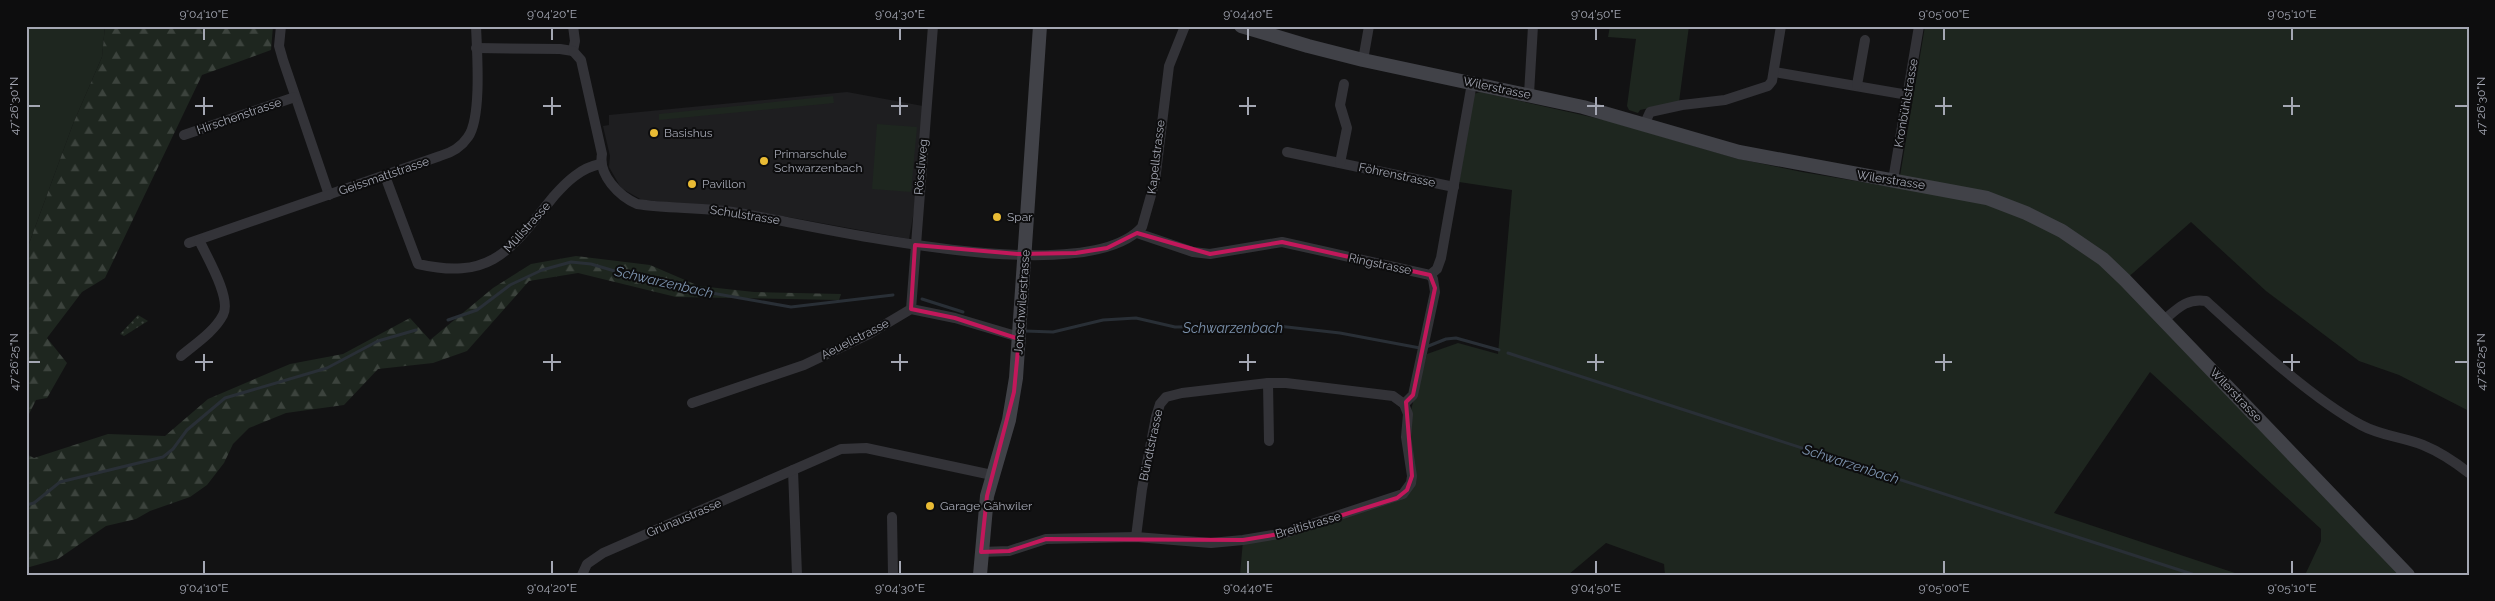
<svg xmlns="http://www.w3.org/2000/svg" width="2495" height="601" viewBox="0 0 2495 601" font-family="Raleway,sans-serif">
	<style>
		.built { fill: #1e1e20 }
		.grass { fill: #1e261f }
		.forest { fill: url(#forest-firs) }
		.park { fill: url(#park-dots) }
		.lines { fill: none; stroke-linecap: round; stroke-linejoin: round }
		.stream { stroke: #292f36; stroke-width: 3 }
		.street { stroke: #333338; stroke-width: 10 }
		.secondary { stroke: #414248; stroke-width: 14 }
		.marked { fill: none; stroke: #c2185b; stroke-width: 4; stroke-linejoin: round }
		.ticks { fill: none; stroke: #a4a7b3; stroke-width: 2 }
		.poi-dot { fill: #e9bb34; stroke: #0d0d0e; stroke-width: 2 }
		.labels { text-anchor: middle; dominant-baseline: central; stroke-width: 4; stroke-linejoin: round; paint-order: stroke }
		.street-label { font-size: 12px; fill: #a4a7b3; stroke: #0d0d0e }
		.poi-label { font-size: 12px; fill: #a4a7b3; stroke: #0d0d0e; text-anchor: start }
		.water-label { font-size: 14px; font-style: italic; fill: #7c92ad; stroke: #0d0d0e }
		.neatline { fill: none; stroke: #a4a7b3; stroke-width: 2 }
		.ticks-label { font-size: 12px; text-anchor: middle; fill: #a4a7b3 }
	</style>
	<defs>
		<pattern id="forest-firs" width="22" height="20" patternUnits="userSpaceOnUse" patternTransform="scale(1.25)"><rect width="22" height="20" fill="#1e261f"/><path d="M5 1l3.5 6h-7zM16 11l3.5 6h-7z" fill="#3c433d"/></pattern>
		<pattern id="park-dots" width="8" height="8" patternUnits="userSpaceOnUse" patternTransform="scale(1.25)"><rect width="8" height="8" fill="#1e261f"/><path d="M2 2h.1M6 6h.1" fill="none" stroke="#3c433d" stroke-width="1.8" stroke-linecap="round"/></pattern>
	</defs>
	<rect width="100%" height="100%" fill="#121213"/>
	<path class="built" d="M 847,92 L 923,106 L 917,194 L 909,239 L 739,208 L 642,200 L 621,188 L 609,167 L 610,156 L 603,126 L 609,125 L 609,115 Z"/>
	<g class="grass">
		<path d="M 26,26 L 105,26 L 102,57 L 73,124 L 26,252 Z"/>
		<path d="M 1610,26 L 1689,26 L 1679,102 L 1640,110 L 1638,113 L 1629,110 L 1627,106 L 1636,39 L 1608,37 Z"/>
		<path d="M 1925,26 L 2469,26 L 2469,411 L 2399,375 L 2359,361 L 2266,291 L 2191,222 L 2125,280 L 2408,575 L 2305,575 L 2321,541 L 2321,529 L 2150,372 L 2054,513 L 2241,575 L 1665,575 L 1664,564 L 1606,543 L 1568,575 L 1240,575 L 1243,540 L 1397,498 L 1411,483 C 1410,469 1405,451 1406,437 C 1409,409 1420,382 1427,354 L 1458,343 L 1498,354 L 1512,190 L 1459,182 L 1474,94 L 1480,92 L 1609,121 L 1735,158 L 1802,172 L 1898,188 Z"/>
		<path d="M 833,96 L 834,103 L 659,120 L 659,114 Z"/>
		<path d="M 877,124 L 917,127 L 911,192 L 872,189 Z"/>
	</g>
	<g class="forest">
		<path d="M 105,26 L 273,26 L 271,50 L 202,75 L 105,278 L 82,292 L 47,338 L 67,363 L 47,398 L 36,400 L 26,420 L 26,252 L 73,124 L 102,57 Z"/>
		<path d="M 576,256 L 650,265 L 699,286 L 754,292 L 841,294 L 839,300 L 676,297 L 578,273 L 529,281 L 467,351 L 433,363 L 378,369 L 344,405 L 286,413 L 249,428 L 233,444 L 224,463 L 207,485 L 190,497 L 150,511 L 136,519 L 106,526 L 58,559 L 26,568 L 26,454 L 34,458 L 108,434 L 165,436 L 208,399 L 290,364 L 343,354 L 410,318 L 430,340 L 493,288 L 531,264 Z"/>
	</g>
	<path class="park" d="M 138,315 L 148,321 L 124,336 L 120,334 Z"/>
	<g class="lines">
		<g class="stream">
			<path d="M 922,299 L 963,312"/>
			<path d="M 448,320 L 477,310 L 510,285 L 542,270 L 571,262 L 591,264 L 655,283 L 791,307 L 893,295"/>
			<path d="M 1025,331 L 1053,332 L 1103,320 L 1136,318 L 1175,327 L 1278,326 L 1340,333 L 1420,348"/>
			<path d="M 1426,347 L 1446,339 L 1456,338 L 1499,350"/>
			<path d="M 1508,353 L 2195,575"/>
			<path d="M 26,505 L 34,503 L 60,482 L 163,457 L 173,449 L 187,430 L 225,398 L 327,368 L 378,341 L 416,330"/>
		</g>
		<g class="street">
			<path d="M 281,26 L 279,46 L 283,60 L 329,195"/>
			<path d="M 573,26 L 575,41 L 573,51"/>
			<path d="M 476,48 L 560,49 L 573,51"/>
			<path d="M 573,51 L 581,60 L 602,154 C 598,175 619,196 637,204 C 670,209 705,207 739,213 C 819,226 1084,292 1142,227 L 1155,181 L 1169,66 L 1185,26"/>
			<path d="M 1363,60 L 1369,26"/>
			<path d="M 1774,72 L 1908,95"/>
			<path d="M 1857,85 L 1865,40"/>
			<path d="M 1529,94 L 1533,26"/>
			<path d="M 1644,125 L 1650,112 L 1682,105 L 1725,100 L 1768,86 L 1772,81 L 1781,26"/>
			<path d="M 184,135 L 295,97"/>
			<path d="M 1287,152 L 1454,187"/>
			<path d="M 1340,163 L 1347,128 L 1340,105 L 1344,84"/>
			<path d="M 385,176 L 418,264 C 493,281 511,249 554,196 C 567,181 581,168 600,164"/>
			<path d="M 1893,180 L 1919,26"/>
			<path d="M 1137,233 L 1193,252 L 1210,254 L 1282,242 L 1430,275 L 1437,269 L 1441,258 L 1472,83"/>
			<path d="M 189,243 L 440,156 C 451,153 462,146 468,137 C 482,118 477,51 476,26"/>
			<path d="M 911,309 L 933,26"/>
			<path d="M 2164,320 C 2178,308 2187,298 2206,301 C 2250,341 2310,397 2361,425 C 2381,436 2403,437 2423,445 C 2440,452 2455,462 2469,473"/>
			<path d="M 181,356 C 195,344 214,332 223,315 C 232,299 207,257 199,240"/>
			<path d="M 1268,383 L 1269,441"/>
			<path d="M 692,403 L 804,365 L 869,334 L 911,309 L 955,318 L 1019,337"/>
			<path d="M 793,470 L 797,575"/>
			<path d="M 892,517 L 893,575"/>
			<path d="M 1136,537 L 1142,489 L 1156,417 L 1160,404 L 1166,397 L 1182,393 L 1268,383 L 1286,383 L 1393,396 L 1404,404"/>
			<path d="M 981,552 L 1009,551 L 1046,539 L 1136,537 L 1211,543 L 1243,540 L 1285,533 L 1403,494 L 1411,483 L 1412,476 L 1406,437 L 1408,414 L 1404,404 L 1413,395 L 1435,292 L 1433,279 L 1430,275"/>
			<path d="M 582,575 L 587,564 L 603,553 L 841,449 L 866,448 L 992,475"/>
		</g>
		<g class="secondary">
			<path d="M 1241,26 L 1308,46 L 1363,60 L 1583,107 L 1739,152 L 1987,198 L 2026,213 L 2062,231 L 2103,259 L 2125,280 L 2408,575"/>
			<path d="M 980,575 L 987,496 L 1009,420 L 1016,378 L 1040,26"/>
		</g>
	</g>
	<path class="marked" d="M 1137,233 L 1210,254 L 1282,242 L 1430,275 L 1435,288 L 1413,395 L 1406,402 L 1412,476 L 1407,490 L 1397,498 L 1285,533 L 1243,540 L 1046,539 L 1009,551 L 981,552 L 987,496 L 1014,392 L 1019,339 L 955,318 L 911,309 L 915,245 L 1018,254 L 1076,253 L 1107,248 Z"/>
	<path class="ticks" d="M 204,28 L 204,40M 552,28 L 552,40M 900,28 L 900,40M 1248,28 L 1248,40M 1596,28 L 1596,40M 1944,28 L 1944,40M 2292,28 L 2292,40M 204,97 L 204,115M 552,97 L 552,115M 900,97 L 900,115M 1248,97 L 1248,115M 1596,97 L 1596,115M 1944,97 L 1944,115M 2292,97 L 2292,115M 28,106 L 40,106M 195,106 L 213,106M 543,106 L 561,106M 891,106 L 908,106M 1239,106 L 1256,106M 1587,106 L 1604,106M 1935,106 L 1952,106M 2283,106 L 2300,106M 2455,106 L 2468,106M 204,354 L 204,371M 552,354 L 552,371M 900,354 L 900,371M 1248,354 L 1248,371M 1596,354 L 1596,371M 1944,354 L 1944,371M 2292,354 L 2292,371M 28,362 L 40,362M 195,362 L 213,362M 543,362 L 561,362M 891,362 L 908,362M 1239,362 L 1256,362M 1587,362 L 1604,362M 1935,362 L 1952,362M 2283,362 L 2300,362M 2455,362 L 2468,362M 204,561 L 204,574M 552,561 L 552,574M 900,561 L 900,574M 1248,561 L 1248,574M 1596,561 L 1596,574M 1944,561 L 1944,574M 2292,561 L 2292,574"/>
	<g class="poi-dot">
		<circle cx="654" cy="133" r="5"/>
		<circle cx="764" cy="161" r="5"/>
		<circle cx="692" cy="184" r="5"/>
		<circle cx="997" cy="217" r="5"/>
		<circle cx="930" cy="506" r="5"/>
	</g>
	<g class="labels">
		<g class="street-label">
			<text transform="translate(1497 88) rotate(12)">Wilerstrasse</text>
			<text transform="translate(1906 103) rotate(-80)">Kronbühlstrasse</text>
			<text transform="translate(239 116) rotate(-19)">Hirschenstrasse</text>
			<text transform="translate(1156 157) rotate(-83)">Kapellstrasse</text>
			<text transform="translate(921 167) rotate(-85)">Rössliweg</text>
			<text transform="translate(1397 175) rotate(12)">Föhrenstrasse</text>
			<text transform="translate(384 176) rotate(-19)">Geissmattstrasse</text>
			<text transform="translate(1891 180) rotate(9)">Wilerstrasse</text>
			<text transform="translate(745 215) rotate(9)">Schulstrasse</text>
			<text transform="translate(527 227) rotate(-48)">Mülistrasse</text>
			<text transform="translate(1380 264) rotate(12)">Ringstrasse</text>
			<text transform="translate(1022 302) rotate(-86)">Jonschwilerstrasse</text>
			<text transform="translate(855 339) rotate(-27)">Aeuelistrasse</text>
			<text transform="translate(2236 395) rotate(46)">Wilerstrasse</text>
			<text transform="translate(1151 445) rotate(-78)">Bündtstrasse</text>
			<text transform="translate(684 518) rotate(-23)">Grünaustrasse</text>
			<text transform="translate(1308 525) rotate(-16)">Breitistrasse</text>
		</g>
		<g class="poi-label">
			<text x="664" y="133">Basishus</text>
			<text x="774" y="154">Primarschule<tspan x="774" dy="14">Schwarzenbach</tspan></text>
			<text x="702" y="184">Pavillon</text>
			<text x="1007" y="217">Spar</text>
			<text x="940" y="506">Garage Gähwiler</text>
		</g>
		<g class="water-label">
			<text transform="translate(664 282) rotate(13)">Schwarzenbach</text>
			<text x="1233" y="328">Schwarzenbach</text>
			<text transform="translate(1851 464) rotate(18)">Schwarzenbach</text>
		</g>
	</g>
	<rect width="2495" height="601" fill="none" stroke="#0d0d0e" stroke-width="55"/>
	<rect x="28" y="28" width="2440" height="546" class="neatline"/>
	<g class="ticks-label">
		<text x="204" y="18">9°04'10"E</text>
		<text x="552" y="18">9°04'20"E</text>
		<text x="900" y="18">9°04'30"E</text>
		<text x="1248" y="18">9°04'40"E</text>
		<text x="1596" y="18">9°04'50"E</text>
		<text x="1944" y="18">9°05'00"E</text>
		<text x="2292" y="18">9°05'10"E</text>
		<text transform="translate(14 106) rotate(-90)" y="4">47°26'30"N</text>
		<text transform="translate(2481 106) rotate(-90)" y="4">47°26'30"N</text>
		<text transform="translate(14 362) rotate(-90)" y="4">47°26'25"N</text>
		<text transform="translate(2481 362) rotate(-90)" y="4">47°26'25"N</text>
		<text x="204" y="592">9°04'10"E</text>
		<text x="552" y="592">9°04'20"E</text>
		<text x="900" y="592">9°04'30"E</text>
		<text x="1248" y="592">9°04'40"E</text>
		<text x="1596" y="592">9°04'50"E</text>
		<text x="1944" y="592">9°05'00"E</text>
		<text x="2292" y="592">9°05'10"E</text>
	</g>
</svg>
